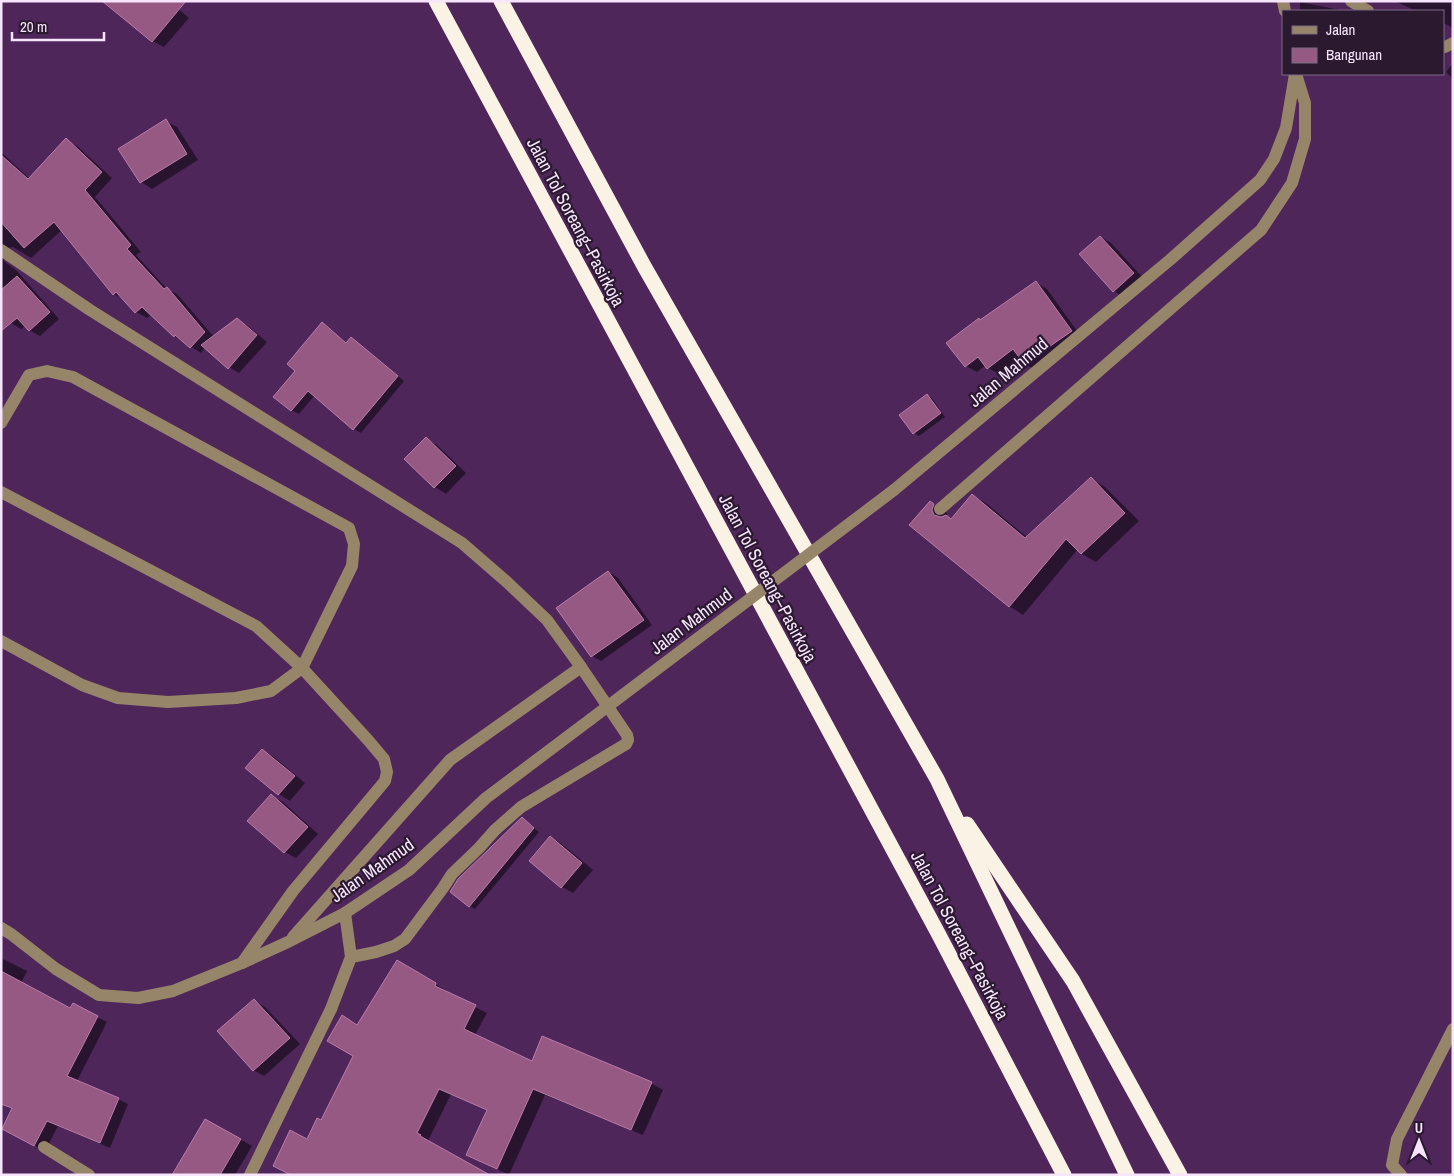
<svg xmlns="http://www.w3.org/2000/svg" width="1454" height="1176" viewBox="0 0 1454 1176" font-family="'Archivo Narrow',sans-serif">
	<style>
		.shadow { fill: #0007 }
		.building { fill: #955984; stroke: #bb7ca9 }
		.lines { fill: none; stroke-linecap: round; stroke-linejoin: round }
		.minor { stroke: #97856a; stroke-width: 12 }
		.highway { stroke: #faf2e5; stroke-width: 15 }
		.minor-bridge { stroke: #97856a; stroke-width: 12 }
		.labels { text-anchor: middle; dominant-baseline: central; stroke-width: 4.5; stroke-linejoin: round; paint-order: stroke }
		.street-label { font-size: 18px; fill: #f7e4fd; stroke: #2b1930 }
	</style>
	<rect width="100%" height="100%" fill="#4e265a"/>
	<g class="shadow">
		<path d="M 169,1 L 189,18 L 164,47 L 152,41 Z"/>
		<path d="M 1395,1 L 1453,1 L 1453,28 L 1443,23 L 1443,11 L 1416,11 Z"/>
		<path d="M 1300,2 L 1345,11 L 1300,11 Z"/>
		<path d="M 1453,63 L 1453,79 L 1446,72 Z"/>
		<path d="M 166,121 L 177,127 L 198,160 L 152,189 L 141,182 Z"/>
		<path d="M 66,140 L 77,146 L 112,178 L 95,197 L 141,252 L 136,255 L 167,289 L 177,294 L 214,337 L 237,320 L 248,326 L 267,342 L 239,373 L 229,367 L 206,347 L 201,353 L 174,336 L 152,314 L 147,318 L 136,312 L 125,300 L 114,294 L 62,230 L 31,258 L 13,247 L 8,248 L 3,256 L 4,261 L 17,271 L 59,319 L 40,336 L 29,330 L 25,326 L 21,329 L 11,323 L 1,313 L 1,152 L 30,179 Z"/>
		<path d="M 1100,237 L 1111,243 L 1145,280 L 1125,298 L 1114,291 L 1081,254 Z"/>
		<path d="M 1036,282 L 1047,289 L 1082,338 L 1036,370 L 1025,364 L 1021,358 L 999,374 L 988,368 L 986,365 L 977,372 L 966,366 L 979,319 L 981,321 Z"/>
		<path d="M 322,324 L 329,328 L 347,343 L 358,343 L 404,381 L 361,433 L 354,429 L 315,395 L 299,414 L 291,410 Z"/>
		<path d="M 927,395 L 932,398 L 945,417 L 919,436 L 914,433 Z"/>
		<path d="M 426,439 L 437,445 L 466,473 L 446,494 L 435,487 L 406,459 Z"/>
		<path d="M 1091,479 L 1105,487 L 1139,521 L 1096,562 L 1082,554 L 1078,549 L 1023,615 L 1009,606 L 911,525 L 930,503 L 944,511 L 947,513 L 947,516 L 952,519 L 972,495 L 986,503 L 1028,538 Z"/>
		<path d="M 609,572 L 618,578 L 652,625 L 601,661 L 592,656 Z"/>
		<path d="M 262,750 L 274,757 L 305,783 L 290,801 L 279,794 L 247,768 Z"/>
		<path d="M 272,796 L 283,802 L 318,834 L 296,858 L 285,852 Z"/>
		<path d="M 523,819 L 539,832 L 475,909 L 470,906 Z"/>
		<path d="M 551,837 L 562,844 L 593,870 L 573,893 L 562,887 Z"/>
		<path d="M 1,958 L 27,971 L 21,983 L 71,1010 L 97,1017 L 107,1022 L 77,1081 L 118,1099 L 128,1104 L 110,1148 L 58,1126 L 45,1151 L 13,1134 L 13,1109 L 1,1104 Z"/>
		<path d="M 397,961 L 447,991 L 446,993 L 487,1013 L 475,1035 L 533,1062 L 651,1083 L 663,1090 L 643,1135 L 545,1095 L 509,1175 L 468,1155 L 488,1111 L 451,1094 L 428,1141 L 432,1143 L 432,1144 L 308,1141 L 322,1122 L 354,1055 L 358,1026 Z"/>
		<path d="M 254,1000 L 265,1007 L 300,1044 L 264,1076 L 253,1070 Z"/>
		<path d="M 206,1120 L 252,1146 L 235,1175 L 174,1175 Z"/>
	</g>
	<g class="building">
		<path d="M 102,1 L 186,1 L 152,42 Z"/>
		<path d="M 166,119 L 187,154 L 140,183 L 118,149 Z"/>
		<path d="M 66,138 L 102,172 L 85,190 L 131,245 L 127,249 L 164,289 L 167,287 L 205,332 L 190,348 L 175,335 L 174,337 L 142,307 L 135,313 L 116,292 L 113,295 L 54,222 L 24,248 L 1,222 L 1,155 L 28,179 Z"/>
		<path d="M 1100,236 L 1134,273 L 1113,292 L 1079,254 Z"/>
		<path d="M 17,276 L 50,312 L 29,331 L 17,318 L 1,331 L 1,290 Z"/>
		<path d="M 1036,281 L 1072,331 L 1024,364 L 1013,349 L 987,369 L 978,357 L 965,367 L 946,343 L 979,318 L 980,320 Z"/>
		<path d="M 237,318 L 257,335 L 228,369 L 201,345 Z"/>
		<path d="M 322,322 L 346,343 L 351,337 L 398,376 L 353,430 L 308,391 L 291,411 L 273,397 L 295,371 L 287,364 Z"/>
		<path d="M 927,394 L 941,413 L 913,434 L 899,415 Z"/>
		<path d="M 426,437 L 456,466 L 434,488 L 404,459 Z"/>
		<path d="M 1091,477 L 1125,513 L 1081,554 L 1066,539 L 1009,607 L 909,525 L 930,501 L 934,504 L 932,510 L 934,515 L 941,517 L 946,515 L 951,519 L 972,494 L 1025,538 Z"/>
		<path d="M 608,571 L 644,620 L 591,657 L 556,608 Z"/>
		<path d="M 262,749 L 295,776 L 278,795 L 245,768 Z"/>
		<path d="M 271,794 L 308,827 L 284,853 L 247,821 Z"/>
		<path d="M 522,817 L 534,828 L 469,907 L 450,892 L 458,879 Z"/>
		<path d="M 550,836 L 582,863 L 561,888 L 529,861 Z"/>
		<path d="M 397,960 L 436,983 L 435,986 L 476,1005 L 464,1029 L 532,1061 L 542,1036 L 652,1082 L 631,1130 L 533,1089 L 497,1169 L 466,1155 L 487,1110 L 439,1089 L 417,1133 L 421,1135 L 420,1136 L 490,1175 L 291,1175 L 273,1166 L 290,1130 L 307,1139 L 317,1118 L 321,1120 L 353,1056 L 327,1041 L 342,1015 L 357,1025 Z"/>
		<path d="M 1,971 L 70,1008 L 73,1003 L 98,1016 L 67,1076 L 119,1098 L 100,1143 L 47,1121 L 34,1146 L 2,1129 L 12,1108 L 1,1104 Z"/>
		<path d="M 254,999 L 290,1038 L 253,1071 L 217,1031 Z"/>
		<path d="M 205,1119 L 241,1139 L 220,1175 L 172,1175 Z"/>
	</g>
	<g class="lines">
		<g class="minor">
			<path d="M 1283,1 L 1285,11"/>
			<path d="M 1351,1 L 1368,11"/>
			<path d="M 1443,47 L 1445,47 L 1453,43"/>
			<path d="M 1,250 L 90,310 L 462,543 L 508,583 L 547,620 L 581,667 L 627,735 L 628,740 L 626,744 L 521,807 L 495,830 L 479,848 L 452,874 L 443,888 L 405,939 L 394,946 L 376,952 L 351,957"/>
			<path d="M 1,423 L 29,375 L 47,371 L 73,377 L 349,528 L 354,544 L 352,566 L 302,668 L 271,691 L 236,698 L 168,702 L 118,698 L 82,685 L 1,641"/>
			<path d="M 894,490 L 1171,259 L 1260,180 L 1274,159 L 1286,128 L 1295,74"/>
			<path d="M 1,492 L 256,626 L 302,668 L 368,740 L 384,759 L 387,772 L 385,781 L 293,891 L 242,963"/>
			<path d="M 940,509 L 1261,230 L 1292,183 L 1305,139 L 1305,103 L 1296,74"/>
			<path d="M 1,928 L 11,934 L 56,969 L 99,995 L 138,998 L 173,991 L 242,963 L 288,942 L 345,913 L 409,870 L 486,798 L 591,719"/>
			<path d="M 293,937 L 450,760 L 581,667"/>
			<path d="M 44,1147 L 89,1175"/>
			<path d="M 250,1175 L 331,1009 L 351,957 L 345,913"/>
			<path d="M 1401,1175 L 1392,1165 L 1397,1139 L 1453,1029"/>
		</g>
		<g class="highway">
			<path d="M 436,1 L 939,935 L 1064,1175"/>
			<path d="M 501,1 L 644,266 L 937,779 L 1127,1175"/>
			<path d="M 967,824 L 1073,981 L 1180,1175"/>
		</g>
		<path class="minor-bridge" d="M 591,719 L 894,490"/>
	</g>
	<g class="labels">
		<g class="street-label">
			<text transform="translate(576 222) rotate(62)">Jalan Tol Soreang–Pasirkoja</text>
			<text transform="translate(1008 372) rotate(-40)">Jalan Mahmud</text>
			<text transform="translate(768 578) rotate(62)">Jalan Tol Soreang–Pasirkoja</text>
			<text transform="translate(691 621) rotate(-37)">Jalan Mahmud</text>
			<text transform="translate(372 870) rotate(-35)">Jalan Mahmud</text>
			<text transform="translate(960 935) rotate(62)">Jalan Tol Soreang–Pasirkoja</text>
		</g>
	</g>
	<rect width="1454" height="1176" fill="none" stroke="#f7e4fd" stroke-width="5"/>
	<rect x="1282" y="10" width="162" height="65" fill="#2b1930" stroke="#7d6a82"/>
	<rect x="1292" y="26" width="25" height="8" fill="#97856a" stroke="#7d6a82"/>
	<text x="1326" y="35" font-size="15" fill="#f7e4fd">Jalan</text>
	<rect x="1292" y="48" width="25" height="15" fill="#955984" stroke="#7d6a82"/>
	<text x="1326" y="60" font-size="15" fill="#f7e4fd">Bangunan</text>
	<g transform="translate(1419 1141)" stroke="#2b1930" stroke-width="4" paint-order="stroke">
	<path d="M0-4L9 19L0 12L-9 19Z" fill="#f7e4fd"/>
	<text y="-8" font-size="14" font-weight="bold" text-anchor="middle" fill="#f7e4fd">U</text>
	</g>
	<path d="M12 32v8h92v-8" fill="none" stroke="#f7e4fd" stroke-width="2.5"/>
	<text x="20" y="32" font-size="15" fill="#f7e4fd" stroke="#2b1930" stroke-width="4" paint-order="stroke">20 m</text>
</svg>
